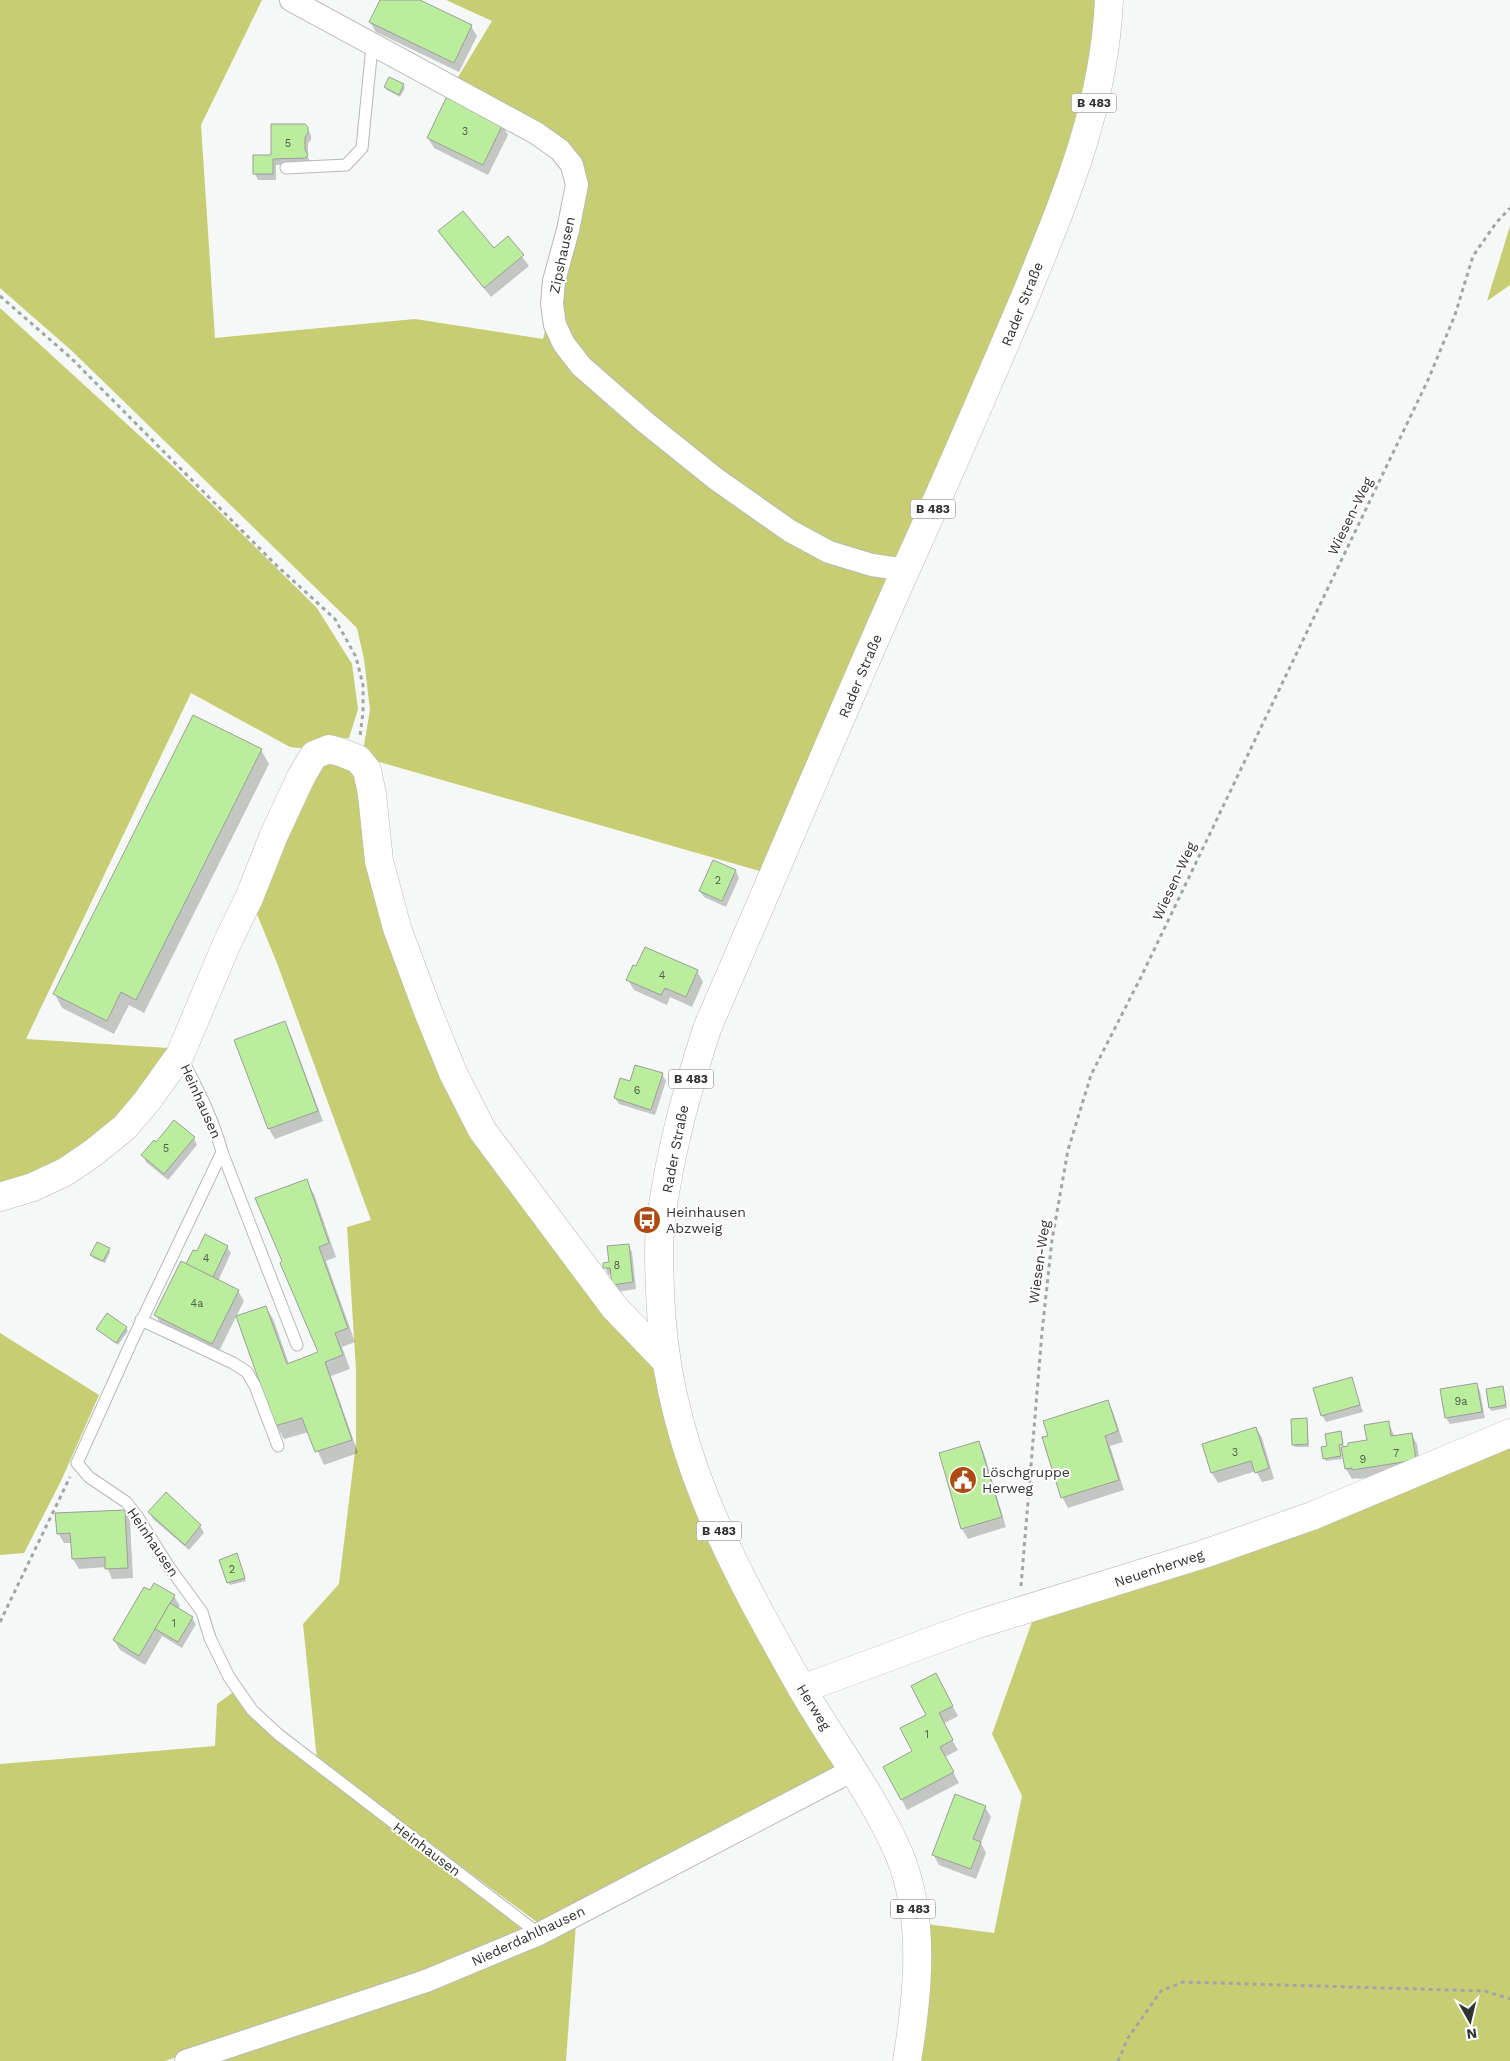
<svg xmlns="http://www.w3.org/2000/svg" width="1510" height="2061" viewBox="0 0 1510 2061" font-family="'Work Sans',sans-serif">
	<style>
		.green { fill: #c6cd73 }
		.shadow { fill: #0003 }
		.building { fill: #baee9d; stroke: #9c9e9b }
		.lines { fill: none; stroke-linecap: round; stroke-linejoin: round }
		.lane-casing { stroke: #b6b9b7; stroke-width: 13 }
		.street-casing { stroke: #b6b9b7; stroke-width: 24 }
		.secondary-casing { stroke: #b6b9b7; stroke-width: 29 }
		.primary-casing { stroke: #b6b9b7; stroke-width: 29 }
		.path { stroke: #a3a5a4; stroke-width: 3; stroke-dasharray: 4 4; stroke-linecap: butt }
		.lane { stroke: #fff; stroke-width: 11 }
		.street { stroke: #fff; stroke-width: 22 }
		.secondary { stroke: #fff; stroke-width: 28 }
		.primary { stroke: #fff; stroke-width: 28 }
		.labels { text-anchor: middle; dominant-baseline: central; stroke-width: 4; stroke-linejoin: round; paint-order: stroke }
		.number-label { font-size: 11px; fill: #53614d }
		.shield { fill: #fff; stroke: #6f7070; stroke-width: 1 }
		.shield-label { font-size: 12px; font-weight: bold; fill: #313232 }
		.street-label { font-size: 14px; fill: #313232; stroke: #fff }
		.poi-label { font-size: 14px; fill: #313232; stroke: #fff; text-anchor: start }
	</style>
	<rect width="100%" height="100%" fill="#f5f8f6"/>
	<g class="green">
		<path d="M 0,0 L 262,0 L 201,125 L 215,338 L 415,319 L 543,339 L 552,305 L 575,164 L 452,87 L 492,21 L 446,0 L 1105,0 L 1080,140 L 770,874 L 362,757 L 370,710 L 364,659 L 357,628 L 72,351 L 0,288 Z"/>
		<path d="M 1510,226 L 1510,285 L 1487,301 Z"/>
		<path d="M 0,308 L 176,469 L 317,608 L 352,664 L 358,709 L 349,738 L 328,740 L 311,749 L 290,747 L 191,693 L 26,1039 L 168,1048 L 162,1067 L 92,1147 L 0,1192 Z"/>
		<path d="M 316,757 L 357,763 L 451,1074 L 663,1367 L 668,1396 L 847,1768 L 545,1928 L 317,1760 L 303,1624 L 339,1584 L 356,1443 L 356,1370 L 347,1227 L 371,1220 L 277,963 L 252,902 Z"/>
		<path d="M 0,1333 L 99,1395 L 61,1481 L 24,1553 L 0,1555 Z"/>
		<path d="M 1510,1440 L 1510,2061 L 911,2061 L 919,1923 L 994,1933 L 1022,1796 L 992,1734 L 1033,1619 L 1324,1526 Z"/>
		<path d="M 235,1691 L 530,1934 L 165,2061 L 0,2061 L 0,1764 L 215,1746 L 217,1704 Z"/>
		<path d="M 576,1924 L 566,2061 L 202,2061 Z"/>
	</g>
	<g class="shadow">
		<path d="M 381,0 L 417,0 L 471,26 L 477,36 L 459,72 L 376,32 L 370,22 Z"/>
		<path d="M 403,85 L 405,88 L 400,97 L 387,90 L 385,87 Z"/>
		<path d="M 502,125 L 508,135 L 488,175 L 434,148 L 428,138 Z"/>
		<path d="M 307,128 L 311,135 L 311,140 L 308,143 L 308,157 L 311,163 L 309,164 L 276,165 L 276,180 L 258,180 L 255,174 L 272,156 Z"/>
		<path d="M 440,231 L 493,249 L 508,238 L 529,266 L 491,297 L 446,242 Z"/>
		<path d="M 261,750 L 269,764 L 144,1013 L 129,1005 L 114,1034 L 62,1008 L 55,994 Z"/>
		<path d="M 714,861 L 736,871 L 739,878 L 726,907 L 704,897 L 700,891 Z"/>
		<path d="M 697,971 L 703,982 L 692,1007 L 670,997 L 667,1005 L 634,990 L 628,980 Z"/>
		<path d="M 284,1023 L 290,1033 L 323,1121 L 275,1139 L 269,1129 L 236,1041 Z"/>
		<path d="M 662,1074 L 666,1081 L 655,1115 L 619,1104 L 615,1098 L 631,1083 Z"/>
		<path d="M 194,1138 L 197,1145 L 168,1180 L 146,1162 L 143,1155 Z"/>
		<path d="M 306,1181 L 314,1194 L 336,1257 L 326,1261 L 355,1342 L 342,1347 L 350,1369 L 331,1376 L 358,1453 L 324,1465 L 309,1432 L 284,1439 L 276,1425 L 266,1307 L 274,1321 L 289,1364 L 320,1353 Z"/>
		<path d="M 628,1245 L 632,1252 L 636,1289 L 617,1292 L 613,1285 L 612,1274 L 608,1275 L 604,1264 L 610,1263 Z"/>
		<path d="M 227,1247 L 231,1253 L 218,1281 L 238,1291 L 244,1301 L 218,1353 L 161,1326 L 156,1315 L 187,1266 L 197,1253 Z"/>
		<path d="M 109,1249 L 110,1252 L 105,1263 L 93,1258 L 92,1255 Z"/>
		<path d="M 126,1328 L 128,1331 L 118,1345 L 97,1329 Z"/>
		<path d="M 1351,1378 L 1363,1412 L 1326,1422 L 1322,1415 Z"/>
		<path d="M 1476,1384 L 1480,1391 L 1485,1418 L 1450,1424 L 1446,1418 Z"/>
		<path d="M 1502,1388 L 1507,1408 L 1491,1411 L 1490,1408 Z"/>
		<path d="M 1108,1402 L 1113,1412 L 1123,1442 L 1110,1446 L 1124,1490 L 1068,1508 L 1062,1497 L 1049,1436 Z"/>
		<path d="M 1306,1420 L 1309,1447 L 1295,1447 L 1293,1445 Z"/>
		<path d="M 1388,1422 L 1395,1437 L 1411,1434 L 1417,1444 L 1421,1470 L 1359,1479 L 1358,1478 L 1352,1479 L 1346,1469 L 1342,1446 L 1340,1446 L 1342,1459 L 1326,1461 L 1324,1458 L 1328,1447 L 1341,1433 L 1344,1448 L 1368,1441 Z"/>
		<path d="M 1256,1428 L 1262,1438 L 1274,1479 L 1262,1482 L 1256,1471 L 1218,1483 L 1212,1473 L 1204,1444 Z"/>
		<path d="M 979,1442 L 984,1453 L 1006,1527 L 968,1539 L 962,1529 L 940,1454 Z"/>
		<path d="M 166,1494 L 200,1526 L 204,1533 L 189,1550 L 153,1519 L 149,1512 Z"/>
		<path d="M 125,1511 L 130,1521 L 133,1578 L 112,1579 L 107,1567 L 79,1569 L 73,1559 L 72,1543 L 64,1543 L 58,1533 Z"/>
		<path d="M 238,1557 L 246,1581 L 230,1585 L 228,1582 Z"/>
		<path d="M 150,1592 L 174,1596 L 180,1606 L 178,1609 L 192,1618 L 196,1624 L 182,1648 L 162,1636 L 145,1665 L 120,1650 L 114,1640 Z"/>
		<path d="M 941,1685 L 958,1716 L 943,1724 L 958,1750 L 945,1757 L 959,1783 L 907,1810 L 902,1800 L 914,1751 Z"/>
		<path d="M 985,1807 L 991,1817 L 981,1843 L 986,1853 L 976,1879 L 939,1865 L 933,1854 Z"/>
	</g>
	<g class="building">
		<path d="M 380,0 L 420,0 L 472,25 L 454,63 L 369,22 Z"/>
		<path d="M 389,77 L 404,84 L 399,95 L 384,87 Z"/>
		<path d="M 447,96 L 503,124 L 483,165 L 427,138 Z"/>
		<path d="M 271,124 L 305,124 L 308,127 L 308,133 L 305,137 L 305,150 L 308,155 L 305,158 L 273,159 L 273,174 L 253,174 L 253,155 L 271,155 Z"/>
		<path d="M 463,211 L 494,248 L 508,236 L 524,255 L 484,288 L 438,231 Z"/>
		<path d="M 193,715 L 262,749 L 136,1000 L 121,992 L 107,1021 L 53,994 Z"/>
		<path d="M 713,860 L 736,870 L 722,901 L 699,891 Z"/>
		<path d="M 645,947 L 698,970 L 686,997 L 665,988 L 661,995 L 626,980 L 633,965 L 636,966 Z"/>
		<path d="M 285,1021 L 318,1111 L 268,1129 L 234,1040 Z"/>
		<path d="M 635,1065 L 663,1073 L 651,1110 L 614,1098 L 620,1078 L 630,1081 Z"/>
		<path d="M 174,1120 L 195,1137 L 164,1174 L 141,1155 L 154,1140 L 156,1142 Z"/>
		<path d="M 307,1179 L 329,1243 L 319,1247 L 348,1328 L 335,1333 L 343,1355 L 325,1362 L 352,1440 L 315,1452 L 302,1418 L 275,1426 L 236,1316 L 266,1306 L 287,1364 L 318,1352 L 280,1263 L 282,1261 L 255,1198 Z"/>
		<path d="M 205,1234 L 228,1246 L 213,1277 L 186,1264 L 193,1250 L 197,1251 Z"/>
		<path d="M 97,1242 L 110,1248 L 103,1261 L 90,1255 Z"/>
		<path d="M 629,1244 L 633,1282 L 612,1285 L 610,1268 L 603,1268 L 603,1263 L 609,1262 L 607,1246 Z"/>
		<path d="M 181,1261 L 239,1290 L 212,1344 L 154,1315 Z"/>
		<path d="M 107,1313 L 127,1327 L 116,1343 L 96,1329 Z"/>
		<path d="M 1352,1377 L 1360,1405 L 1321,1416 L 1313,1388 Z"/>
		<path d="M 1477,1383 L 1482,1412 L 1445,1418 L 1440,1389 Z"/>
		<path d="M 1503,1386 L 1506,1405 L 1489,1408 L 1486,1389 Z"/>
		<path d="M 1108,1400 L 1118,1431 L 1105,1436 L 1119,1480 L 1061,1498 L 1042,1437 L 1048,1436 L 1043,1421 Z"/>
		<path d="M 1307,1418 L 1308,1444 L 1292,1445 L 1291,1419 Z"/>
		<path d="M 1389,1421 L 1391,1436 L 1412,1433 L 1416,1460 L 1352,1470 L 1352,1468 L 1345,1469 L 1341,1447 L 1348,1446 L 1348,1443 L 1367,1440 L 1364,1425 Z"/>
		<path d="M 1256,1427 L 1269,1468 L 1255,1473 L 1251,1461 L 1211,1473 L 1202,1444 Z"/>
		<path d="M 1341,1431 L 1343,1444 L 1339,1445 L 1341,1456 L 1323,1459 L 1321,1447 L 1327,1446 L 1325,1434 Z"/>
		<path d="M 979,1441 L 1002,1517 L 961,1529 L 939,1453 Z"/>
		<path d="M 166,1492 L 201,1525 L 185,1545 L 148,1512 Z"/>
		<path d="M 125,1510 L 128,1568 L 105,1569 L 105,1557 L 72,1559 L 70,1533 L 57,1534 L 55,1513 Z"/>
		<path d="M 237,1553 L 245,1578 L 227,1583 L 219,1560 Z"/>
		<path d="M 154,1583 L 175,1595 L 139,1656 L 113,1640 L 144,1587 L 150,1590 Z"/>
		<path d="M 170,1603 L 193,1617 L 178,1642 L 155,1629 Z"/>
		<path d="M 936,1673 L 953,1706 L 939,1713 L 953,1740 L 940,1747 L 954,1772 L 901,1800 L 883,1767 L 912,1751 L 900,1728 L 926,1715 L 911,1686 Z"/>
		<path d="M 955,1794 L 986,1806 L 973,1839 L 981,1842 L 971,1869 L 932,1855 Z"/>
	</g>
	<g class="lines">
		<g class="lane-casing">
			<g id="lane">
				<path d="M 286,168 L 346,165 L 362,148 L 372,46"/>
				<path d="M 181,1057 C 197,1088 213,1118 222,1152 L 131,1343 L 77,1463 L 89,1477 L 126,1502 L 137,1516 L 169,1567 L 202,1612 L 210,1638 L 229,1677 L 252,1710 L 279,1735 L 539,1934"/>
				<path d="M 222,1152 L 297,1345"/>
				<path d="M 141,1320 L 233,1363 L 247,1372 L 255,1386 L 278,1446"/>
			</g>
		</g>
		<g class="street-casing">
			<g id="street">
				<path d="M 291,0 L 536,133 L 560,150 L 572,165 L 577,185 L 568,230 L 554,281 L 552,304 L 555,325 L 564,344 L 581,366 L 645,422 L 716,479 L 790,531 L 829,552 L 872,565 L 906,570"/>
				<path d="M 186,2061 L 426,1981 L 539,1934 L 853,1770"/>
			</g>
		</g>
		<g class="secondary-casing">
			<g id="secondary">
				<path d="M 0,1197 L 33,1187 L 65,1172 L 93,1153 L 125,1127 L 147,1101 L 180,1055 L 227,943 L 249,898 L 274,835 L 301,777 L 314,755 L 329,749 L 340,752 L 358,759 L 367,770 L 372,794 L 379,861 L 397,928 L 427,1009 L 453,1073 L 482,1130 L 614,1307 L 666,1361"/>
				<path d="M 802,1689 L 975,1625 L 1204,1554 L 1312,1516 L 1510,1433"/>
			</g>
		</g>
		<g class="primary-casing">
			<path id="primary" d="M 907,2061 C 918,1993 926,1919 899,1854 C 873,1794 833,1743 801,1687 C 728,1558 664,1442 660,1290 C 659,1266 658,1243 661,1219 C 670,1151 687,1090 708,1026 C 780,861 849,695 923,531 C 959,452 993,372 1027,292 C 1067,194 1104,107 1109,0"/>
		</g>
		<g class="path">
			<path d="M 0,296 L 71,358 L 275,564 L 335,619 L 356,657 L 363,685 L 363,712 L 360,736"/>
			<path d="M 1021,1586 L 1042,1332 L 1052,1240 L 1068,1150 L 1091,1075 L 1141,977 L 1428,380 L 1455,315 L 1473,256 L 1496,223 L 1510,208"/>
			<path d="M 0,1622 L 70,1477"/>
			<path d="M 1118,2061 L 1128,2038 L 1161,1991 L 1183,1982 L 1485,1991 L 1510,1999"/>
		</g>
		<use href="#lane" class="lane"/>
		<use href="#street" class="street"/>
		<use href="#secondary" class="secondary"/>
		<use href="#primary" class="primary"/>
	</g>
	<defs>
		<g id="bus-disc" transform="scale(1.4375)"><circle r="9.5" fill="#ae4b12" stroke="#fff"/><path d="M-5-6H5V4H4V6H2V4H-2V6H-4V4H-5ZM-3.5-4V0h7V-4ZM-3.5 1.2v1.5H-2V1.2ZM2 1.2v1.5H3.5V1.2Z" fill="#fff"/></g>
		<g id="civic-disc" transform="scale(1.4375)"><circle r="9.5" fill="#ae4b12" stroke="#fff"/><path d="M-.6-6.5H3V-4.5H.6V-3L4-1V1h2V6H-6V1h2V-1L-.6-3ZM-1.2 2.5V6h2.4V2.5Z" fill="#fff"/></g>
	</defs>
	<g fill-rule="evenodd">
		<use href="#bus-disc" x="647" y="1220"/>
		<use href="#civic-disc" x="963" y="1480"/>
	</g>
	<g class="labels">
		<g class="number-label">
			<text x="465" y="131">3</text>
			<text x="288" y="143">5</text>
			<text x="718" y="880">2</text>
			<text x="662" y="975">4</text>
			<text x="637" y="1090">6</text>
			<text x="166" y="1148">5</text>
			<text x="206" y="1258">4</text>
			<text x="617" y="1265">8</text>
			<text x="197" y="1303">4a</text>
			<text x="1461" y="1401">9a</text>
			<text x="1235" y="1452">3</text>
			<text x="1396" y="1453">7</text>
			<text x="1363" y="1459">9</text>
			<text x="232" y="1569">2</text>
			<text x="174" y="1623">1</text>
			<text x="927" y="1734">1</text>
		</g>
		<g class="shield">
			<rect x="1071.5" y="93.5" width="45" height="19" rx="4"/>
			<rect x="910.5" y="499.5" width="45" height="19" rx="4"/>
			<rect x="668.5" y="1069.5" width="45" height="19" rx="4"/>
			<rect x="696.5" y="1521.5" width="45" height="19" rx="4"/>
			<rect x="890.5" y="1899.5" width="45" height="19" rx="4"/>
		</g>
		<g class="shield-label">
			<text x="1094" y="103">B 483</text>
			<text x="933" y="509">B 483</text>
			<text x="691" y="1079">B 483</text>
			<text x="719" y="1531">B 483</text>
			<text x="913" y="1909">B 483</text>
		</g>
		<g class="street-label">
			<text transform="translate(562 255) rotate(-78)">Zipshausen</text>
			<text transform="translate(1022 304) rotate(-68)">Rader Straße</text>
			<text transform="translate(1350 516) rotate(-64)">Wiesen-Weg</text>
			<text transform="translate(860 676) rotate(-67)">Rader Straße</text>
			<text transform="translate(1174 881) rotate(-65)">Wiesen-Weg</text>
			<text transform="translate(201 1101) rotate(66)">Heinhausen</text>
			<text transform="translate(675 1149) rotate(-79)">Rader Straße</text>
			<text transform="translate(1039 1262) rotate(-82)">Wiesen-Weg</text>
			<text transform="translate(153 1542) rotate(56)">Heinhausen</text>
			<text transform="translate(1159 1568) rotate(-18)">Neuenherweg</text>
			<text transform="translate(814 1707) rotate(58)">Herweg</text>
			<text transform="translate(427 1849) rotate(37)">Heinhausen</text>
			<text transform="translate(528 1936) rotate(-25)">Niederdahlhausen</text>
		</g>
		<g class="poi-label">
			<text x="666" y="1212">Heinhausen<tspan x="666" dy="16">Abzweig</tspan></text>
			<text x="982" y="1472">Löschgruppe<tspan x="982" dy="16">Herweg</tspan></text>
		</g>
	</g>
	<g transform="translate(1470 2021) rotate(172)" stroke="#ffffff" stroke-width="4" paint-order="stroke">
	<path d="M0-4L9 19L0 12L-9 19Z" fill="#313232"/>
	<text y="-8" font-size="14" font-weight="bold" text-anchor="middle" fill="#313232">N</text>
	</g>
</svg>
